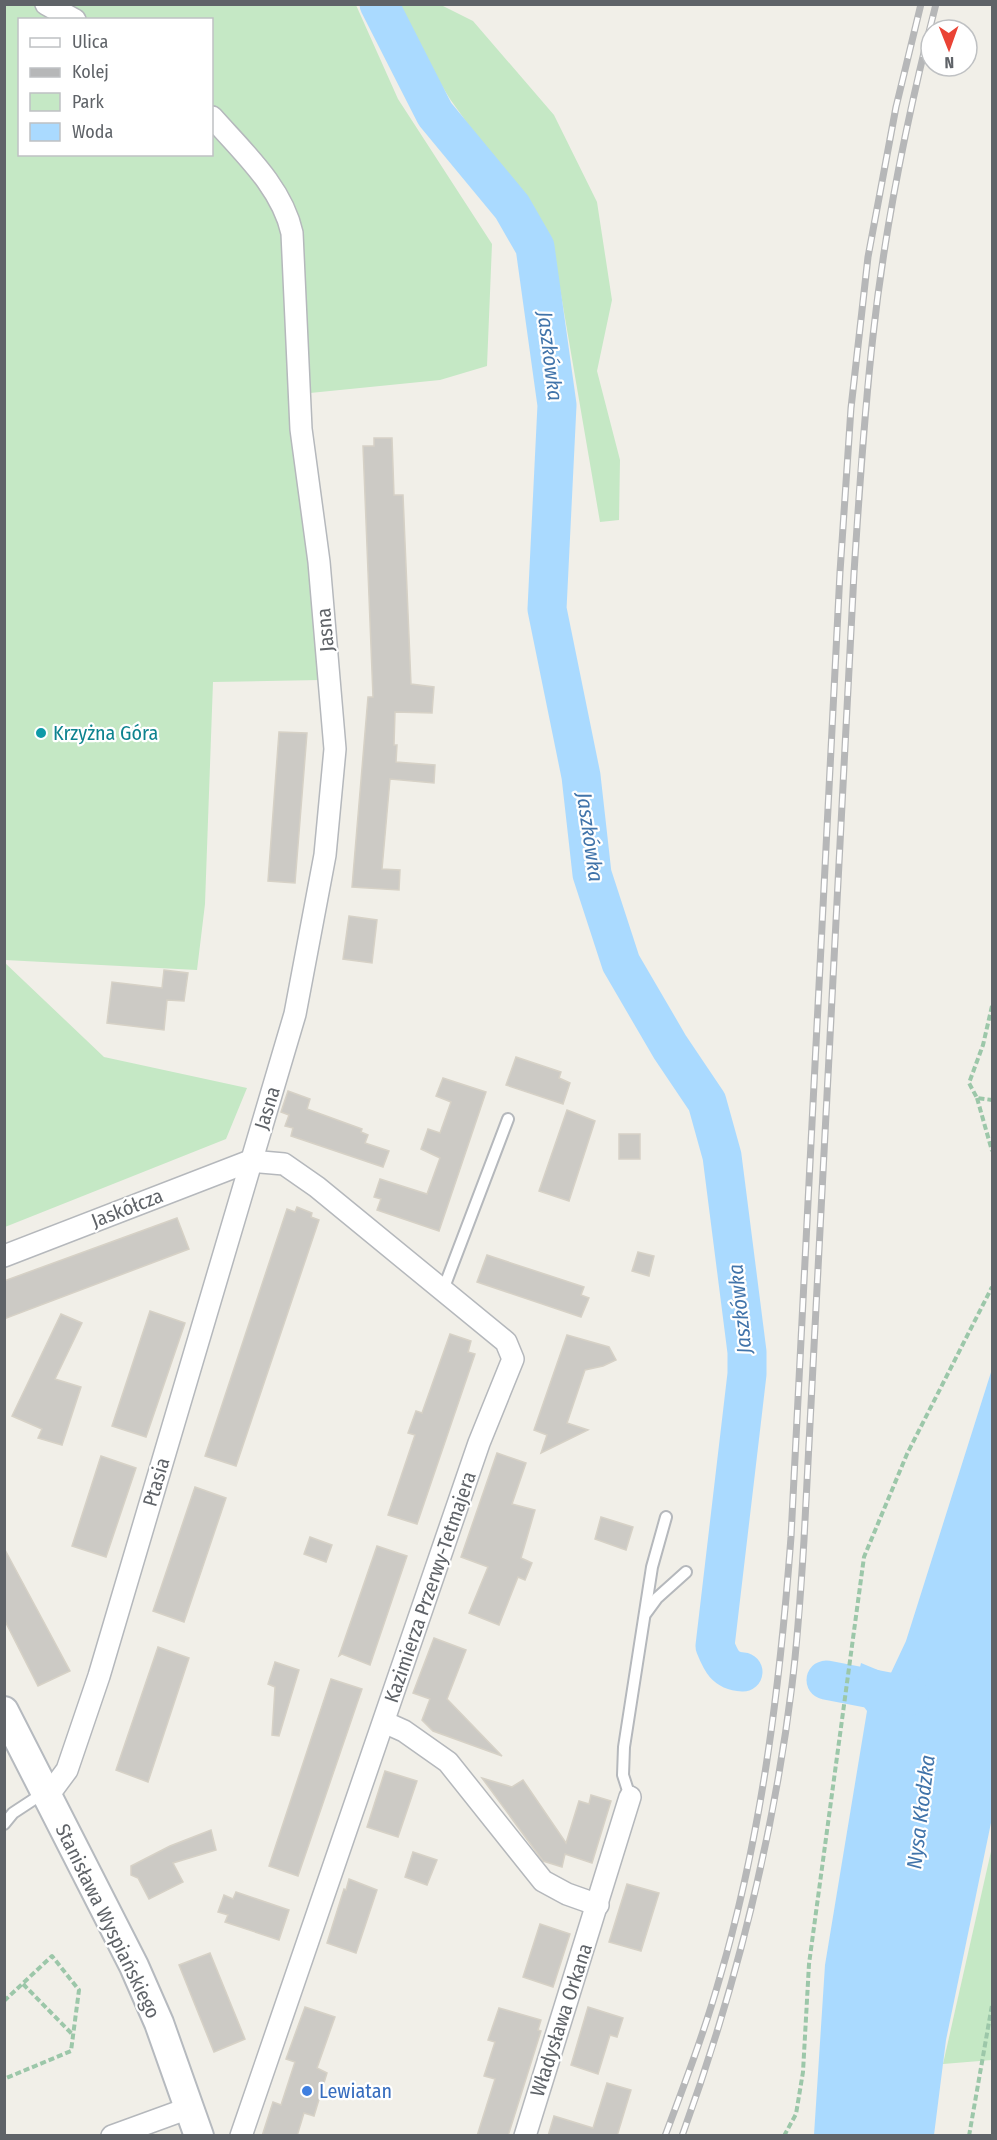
<svg xmlns="http://www.w3.org/2000/svg" width="997" height="2140" viewBox="0 0 997 2140" font-family="'Fira Sans Condensed',sans-serif">
	<style>
		.green { fill: #c5e8c5; fill-rule: evenodd }
		.water { fill: #aadaff }
		.lines { fill: none; stroke-linecap: round; stroke-linejoin: round }
		.river { stroke: #aadaff; stroke-width: 39 }
		.building { fill: #cccac5; stroke: #d6d1c6; stroke-width: 1.5 }
		.lane-casing { stroke: #b5b8bc; stroke-width: 14 }
		.street-casing { stroke: #b5b8bc; stroke-width: 24 }
		.secondary-casing { stroke: #b6babf; stroke-width: 32 }
		.path { stroke: #9cc7a9; stroke-width: 4; stroke-dasharray: 6 3; stroke-linecap: butt }
		.lane { stroke: #fff; stroke-width: 10 }
		.street { stroke: #fff; stroke-width: 21 }
		.secondary { stroke: #fff; stroke-width: 28 }
		.rail-casing { stroke: #b6b7b8; stroke-width: 7 }
		.rail { stroke: #fff; stroke-width: 4.5; stroke-dasharray: 14; stroke-linecap: butt }
		.culture-dot { fill: #0f9aa8; stroke: #fff; stroke-width: 2 }
		.shop-dot { fill: #3f7fe0; stroke: #fff; stroke-width: 2 }
		.labels { text-anchor: middle; dominant-baseline: central; stroke-width: 4.5; stroke-linejoin: round; paint-order: stroke }
		.street-label { font-size: 20px; fill: #5f6368; stroke: #fff }
		.culture-label { font-size: 20px; fill: #0d838f; stroke: #fff; text-anchor: start }
		.shop-label { font-size: 20px; fill: #366cbe; stroke: #fff; text-anchor: start }
		.water-label { font-size: 21px; font-style: italic; fill: #4174aa; stroke: #fff }
	</style>
	<rect width="100%" height="100%" fill="#f1efe8"/>
	<g class="green">
		<path d="M 5,5 L 356,5 L 398,99 L 492,244 L 487,366 L 440,380 L 290,395 L 320,680 L 213,682 L 205,904 L 197,970 L 5,960 ZM 20,20 L 212,20 L 212,154 L 20,154 Z"/>
		<path d="M 393,5 L 441,5 L 473,21 L 554,115 L 597,202 L 612,300 L 597,371 L 620,460 L 619,520 L 600,522 L 559,283 L 540,225 L 450,99 Z"/>
		<path d="M 4,962 L 104,1057 L 247,1088 L 226,1139 L 5,1227 Z"/>
		<path d="M 992,1847 L 992,2060 L 943,2064 Z"/>
	</g>
	<path class="water" d="M 992,1369 L 992,1818 L 946,2040 L 934,2135 L 814,2135 L 825,1965 L 867,1711 L 854,1693 L 861,1663 L 890,1675 L 906,1641 Z"/>
	<g class="lines">
		<g class="river">
			<path d="M 379,4 L 435,114 L 512,207 L 535,247 L 557,405 L 547,609 L 581,776 L 592,874 L 621,963 L 670,1047 L 707,1102 L 722,1156 L 747,1352 L 747,1374 L 715,1646 C 721,1661 725,1671 743,1672"/>
			<path d="M 826,1680 L 909,1696"/>
		</g>
	</g>
	<g class="building">
		<path d="M 374,438 L 392,438 L 394,495 L 403,495 L 411,684 L 434,687 L 432,713 L 395,712 L 394,745 L 397,745 L 396,762 L 435,765 L 434,783 L 390,779 L 382,869 L 400,870 L 399,890 L 352,887 L 368,697 L 373,697 L 363,446 L 374,446 Z"/>
		<path d="M 279,732 L 307,733 L 295,883 L 268,881 Z"/>
		<path d="M 349,916 L 377,920 L 372,963 L 343,959 Z"/>
		<path d="M 164,970 L 188,973 L 184,1001 L 167,1000 L 164,1030 L 107,1023 L 112,982 L 162,988 Z"/>
		<path d="M 516,1057 L 561,1072 L 559,1078 L 570,1083 L 563,1104 L 506,1085 Z"/>
		<path d="M 443,1078 L 486,1092 L 439,1231 L 377,1210 L 381,1199 L 374,1197 L 380,1179 L 427,1194 L 440,1158 L 421,1149 L 428,1129 L 440,1133 L 451,1102 L 436,1096 Z"/>
		<path d="M 288,1091 L 310,1099 L 307,1109 L 362,1129 L 361,1132 L 368,1135 L 365,1143 L 389,1151 L 383,1167 L 291,1136 L 293,1128 L 285,1126 L 289,1115 L 281,1112 Z"/>
		<path d="M 567,1110 L 595,1121 L 569,1201 L 539,1191 Z"/>
		<rect x="619" y="1134" width="21" height="25"/>
		<path d="M 297,1207 L 312,1213 L 311,1217 L 319,1220 L 236,1466 L 205,1456 L 287,1209 L 295,1212 Z"/>
		<path d="M 177,1218 L 189,1249 L 4,1319 L 4,1281 Z"/>
		<path d="M 638,1252 L 654,1256 L 649,1276 L 632,1271 Z"/>
		<path d="M 487,1255 L 584,1287 L 581,1295 L 589,1298 L 581,1317 L 477,1282 Z"/>
		<path d="M 150,1311 L 185,1323 L 146,1437 L 112,1426 Z"/>
		<path d="M 61,1314 L 82,1323 L 55,1379 L 81,1387 L 62,1445 L 38,1438 L 42,1429 L 12,1416 Z"/>
		<path d="M 450,1334 L 471,1341 L 468,1352 L 475,1354 L 417,1524 L 388,1515 L 415,1435 L 408,1433 L 416,1411 L 422,1413 Z"/>
		<path d="M 567,1335 L 609,1347 L 616,1360 L 603,1366 L 585,1370 L 567,1423 L 588,1430 L 541,1453 L 547,1435 L 534,1430 Z"/>
		<path d="M 497,1453 L 526,1463 L 512,1504 L 535,1510 L 521,1558 L 532,1563 L 525,1580 L 518,1577 L 499,1625 L 469,1613 L 488,1567 L 461,1557 Z"/>
		<path d="M 101,1456 L 136,1468 L 106,1557 L 72,1546 Z"/>
		<path d="M 195,1487 L 226,1498 L 184,1622 L 153,1611 Z"/>
		<path d="M 601,1517 L 633,1527 L 626,1550 L 595,1539 Z"/>
		<path d="M 310,1537 L 332,1545 L 326,1562 L 304,1554 Z"/>
		<path d="M 377,1546 L 407,1556 L 370,1665 L 342,1654 L 339,1656 Z"/>
		<path d="M 4,1548 L 70,1671 L 38,1686 L 4,1619 Z"/>
		<path d="M 434,1638 L 466,1650 L 447,1699 L 502,1756 L 433,1731 L 422,1720 L 430,1699 L 413,1693 Z"/>
		<path d="M 158,1647 L 189,1658 L 148,1782 L 116,1770 Z"/>
		<path d="M 275,1662 L 299,1670 L 279,1736 L 272,1735 L 275,1687 L 268,1684 Z"/>
		<path d="M 331,1679 L 362,1689 L 298,1876 L 269,1866 Z"/>
		<path d="M 385,1771 L 417,1781 L 398,1837 L 367,1827 Z"/>
		<path d="M 482,1778 L 512,1787 L 523,1780 L 566,1843 L 579,1801 L 589,1804 L 591,1795 L 611,1801 L 592,1863 L 565,1854 L 562,1867 L 543,1861 Z"/>
		<path d="M 211,1830 L 216,1850 L 173,1863 L 183,1882 L 149,1899 L 138,1878 L 131,1875 L 131,1866 L 170,1846 Z"/>
		<path d="M 413,1852 L 437,1860 L 427,1885 L 405,1877 Z"/>
		<path d="M 349,1879 L 377,1890 L 356,1953 L 327,1943 L 344,1889 L 346,1890 Z"/>
		<path d="M 627,1884 L 659,1893 L 641,1951 L 609,1942 Z"/>
		<path d="M 236,1892 L 289,1910 L 279,1940 L 225,1922 L 228,1915 L 218,1912 L 224,1895 L 233,1899 Z"/>
		<path d="M 540,1924 L 570,1934 L 553,1987 L 523,1977 Z"/>
		<path d="M 210,1953 L 245,2039 L 214,2052 L 179,1965 Z"/>
		<path d="M 305,2007 L 335,2017 L 317,2068 L 327,2073 L 314,2116 L 304,2113 L 297,2136 L 262,2136 L 273,2102 L 281,2105 L 295,2062 L 286,2059 Z"/>
		<path d="M 588,2007 L 623,2018 L 617,2037 L 610,2035 L 598,2074 L 571,2065 Z"/>
		<path d="M 499,2008 L 541,2020 L 538,2030 L 541,2031 L 508,2136 L 477,2136 L 495,2079 L 484,2076 L 495,2042 L 488,2040 Z"/>
		<path d="M 607,2083 L 631,2090 L 617,2136 L 548,2136 L 554,2116 L 593,2128 Z"/>
	</g>
	<g class="lines">
		<g class="lane-casing">
			<g id="lane">
				<path d="M 443,1290 L 508,1119"/>
				<path d="M 646,1613 L 657,1598 L 686,1572"/>
				<path d="M 630,1797 L 623,1775 L 624,1747 L 652,1567 L 666,1517"/>
				<path d="M 4,1824 L 13,1813 L 45,1792"/>
			</g>
		</g>
		<g class="street-casing">
			<g id="street">
				<path d="M 46,4 L 75,20"/>
				<path d="M 4,1256 L 250,1161 L 284,1164 L 317,1187 L 506,1342 L 513,1359 L 479,1443 L 241,2136"/>
				<path d="M 384,1722 L 404,1731 L 448,1762 L 543,1881 L 567,1894 L 598,1905"/>
				<path d="M 47,1797 L 67,1770 L 99,1676 L 295,1014 L 325,855 L 335,749 L 319,562 L 301,429 L 292,233 C 282,187 242,151 212,117"/>
				<path d="M 112,2136 L 189,2108"/>
				<path d="M 525,2136 L 630,1797"/>
			</g>
		</g>
		<g class="secondary-casing">
			<path id="secondary" d="M 4,1711 L 134,1966 L 159,2023 L 199,2136"/>
		</g>
		<g class="path">
			<path d="M 992,1006 L 983,1045 L 969,1083 L 977,1098 L 992,1100"/>
			<path d="M 977,1098 L 992,1151"/>
			<path d="M 23,1984 L 73,2035"/>
			<path d="M 4,2001 L 52,1956 L 79,1990 L 71,2051 L 4,2079"/>
			<path d="M 784,2136 L 796,2114 L 803,2072 L 809,1964 L 864,1557 L 907,1454 L 992,1287"/>
			<path d="M 969,2136 L 992,2005"/>
		</g>
		<use href="#lane" class="lane"/>
		<use href="#street" class="street"/>
		<use href="#secondary" class="secondary"/>
		<g class="rail-casing">
			<g id="rail">
				<path d="M 665,2136 C 685,2083 705,2030 720,1977 C 762,1834 780,1685 791,1537 L 840,572 L 851,408 L 868,257 L 896,107 L 921,4"/>
				<path d="M 682,2136 C 735,1990 773,1840 792,1685 C 798,1637 801,1588 804,1540 L 854,573 C 859,494 864,415 873,336 C 885,225 908,113 936,4"/>
			</g>
		</g>
		<use href="#rail" class="rail"/>
	</g>
	<circle class="culture-dot" cx="41" cy="733" r="6"/>
	<circle class="shop-dot" cx="307" cy="2091" r="6"/>
	<g class="labels">
		<g class="street-label">
			<text transform="translate(325 630) rotate(-95)">Jasna</text>
			<text transform="translate(267 1108) rotate(-73)">Jasna</text>
			<text transform="translate(127 1208) rotate(-21)">Jaskółcza</text>
			<text transform="translate(156 1482) rotate(-74)">Ptasia</text>
			<text transform="translate(430 1587) rotate(-71)">Kazimierza Przerwy-Tetmajera</text>
			<text transform="translate(108 1921) rotate(64)">Stanisława Wyspiańskiego</text>
			<text transform="translate(561 2020) rotate(-72)">Władysława Orkana</text>
		</g>
		<g class="culture-label">
			<text x="53" y="733">Krzyżna Góra</text>
		</g>
		<g class="shop-label">
			<text x="319" y="2091">Lewiatan</text>
		</g>
		<g class="water-label">
			<text transform="translate(550 356) rotate(83)">Jaszkówka</text>
			<text transform="translate(590 837) rotate(82)">Jaszkówka</text>
			<text transform="translate(740 1309) rotate(-96)">Jaszkówka</text>
			<text transform="translate(921 1812) rotate(-83)">Nysa Kłodzka</text>
		</g>
	</g>
	<rect width="997" height="2140" fill="none" stroke="#5f6368" stroke-width="12"/>
	<rect x="18" y="18" width="195" height="138" fill="#ffffff" stroke="#bfc1c3" stroke-width="1.5"/>
	<rect x="30" y="38" width="30" height="9" fill="#ffffff" stroke="#bfc1c3" stroke-width="1.5"/>
	<text x="72" y="48" font-size="18" fill="#5f6368">Ulica</text>
	<rect x="30" y="68" width="30" height="9" fill="#b6b7b8" stroke="#bfc1c3" stroke-width="1.5"/>
	<text x="72" y="78" font-size="18" fill="#5f6368">Kolej</text>
	<rect x="30" y="93" width="30" height="18" fill="#c5e8c5" stroke="#bfc1c3" stroke-width="1.5"/>
	<text x="72" y="108" font-size="18" fill="#5f6368">Park</text>
	<rect x="30" y="123" width="30" height="18" fill="#aadaff" stroke="#bfc1c3" stroke-width="1.5"/>
	<text x="72" y="138" font-size="18" fill="#5f6368">Woda</text>
	<g transform="translate(949 48) rotate(179)"><circle r="28" fill="#ffffff" stroke="#bfc1c3" stroke-width="1.5"/>
	<path d="M0-4.5L10 22L0 15L-10 22Z" fill="#ea4335"/>
	<text y="-9" font-size="16" font-weight="bold" text-anchor="middle" fill="#5f6368">N</text>
	</g>
</svg>
